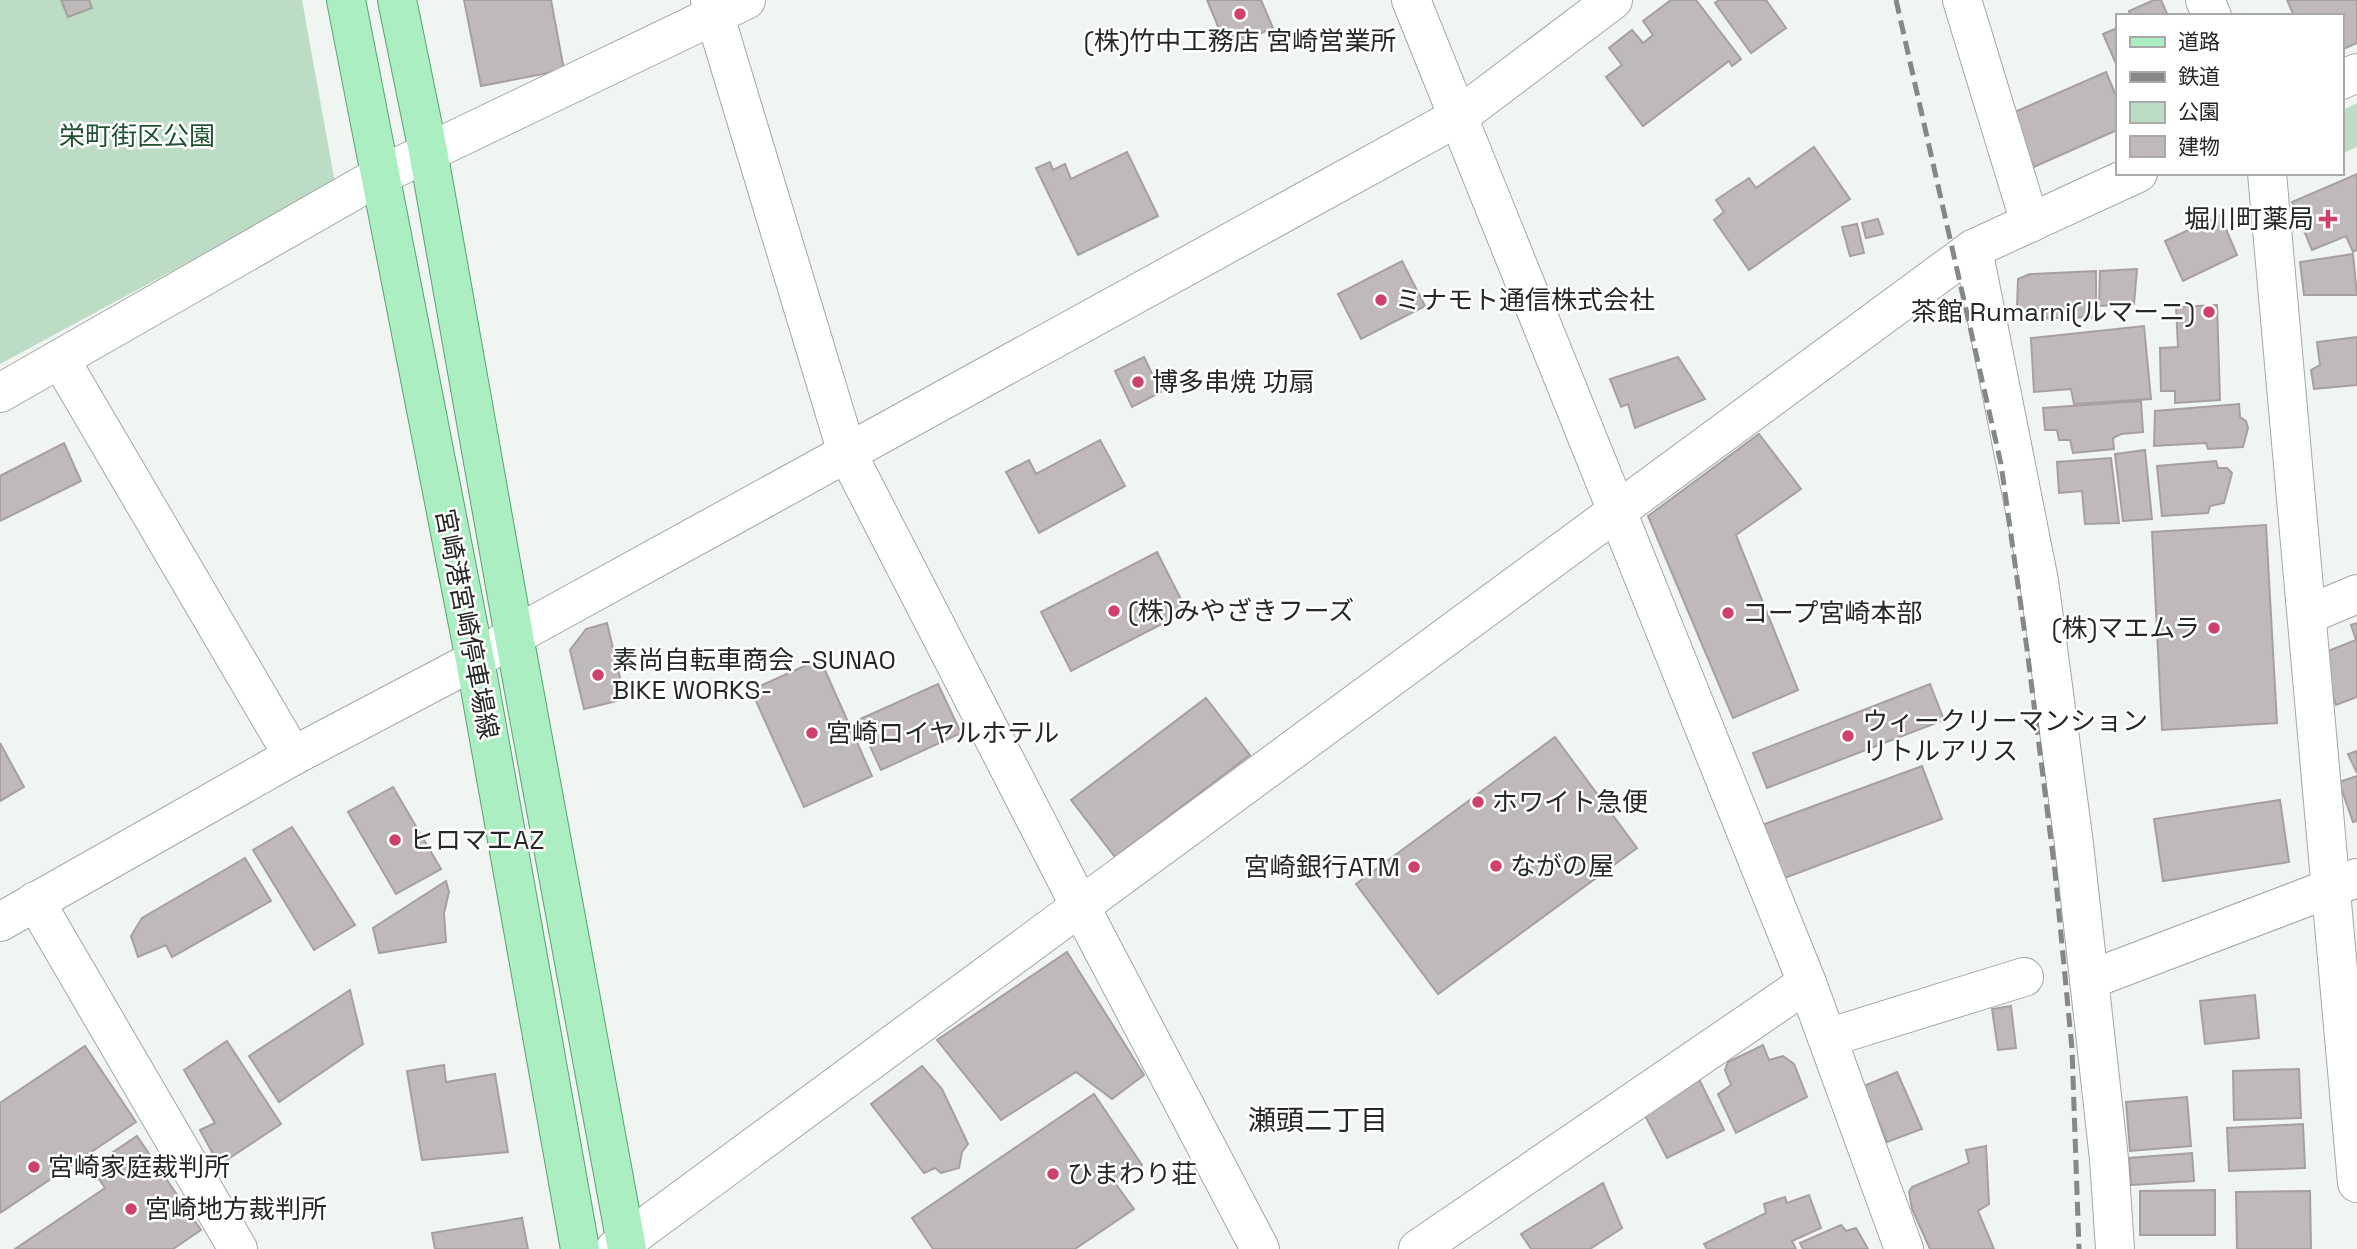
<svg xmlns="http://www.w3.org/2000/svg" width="2357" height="1249" viewBox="0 0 2357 1249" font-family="'Space Grotesk','Noto Sans JP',sans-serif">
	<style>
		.green { fill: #bcdcc5 }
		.building { fill: #c0b9ba; stroke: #a69fa0; stroke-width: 2 }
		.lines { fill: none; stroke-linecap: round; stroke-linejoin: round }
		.minor-casing { stroke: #a3a8a4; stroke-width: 40 }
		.major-casing { stroke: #58a171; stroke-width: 40 }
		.minor { stroke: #fff; stroke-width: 38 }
		.major { stroke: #abeec2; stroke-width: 38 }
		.rail { stroke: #858885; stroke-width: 5; stroke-dasharray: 14 7; stroke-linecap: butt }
		.poi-dot { fill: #cf416a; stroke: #fff; stroke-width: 2.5 }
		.labels { text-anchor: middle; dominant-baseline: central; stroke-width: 5; stroke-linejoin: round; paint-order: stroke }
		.poi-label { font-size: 26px; fill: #262826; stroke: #fff; text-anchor: start }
		.park-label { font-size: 26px; fill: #1f5233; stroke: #fff }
		.street-label { font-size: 26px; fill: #262826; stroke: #fff }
		.neighbourhood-label { font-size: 28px; fill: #262826; stroke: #fff }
	</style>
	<rect width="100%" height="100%" fill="#f0f5f1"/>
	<g class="green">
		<path d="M 0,0 L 302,0 L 335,183 L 0,364 Z"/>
		<path d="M 2357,103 L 2357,147 L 2341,154 L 2341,111 Z"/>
	</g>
	<g class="building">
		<path d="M 61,0 L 89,0 L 92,8 L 68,17 Z"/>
		<path d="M 464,0 L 551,0 L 564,70 L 481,86 Z"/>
		<path d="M 1207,0 L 1261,0 L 1273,28 L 1227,48 Z"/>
		<path d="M 1671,0 L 1696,0 L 1741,59 L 1732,66 L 1729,61 L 1643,126 L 1606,77 L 1622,65 L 1609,48 L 1632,30 L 1643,43 L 1653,35 L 1643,21 Z"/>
		<path d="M 1719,0 L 1766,0 L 1786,28 L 1751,53 L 1715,3 Z"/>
		<path d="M 2154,0 L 2161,0 L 2168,16 L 2130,16 L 2129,11 Z"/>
		<path d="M 2287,0 L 2357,0 L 2357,43 L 2341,50 L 2341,16 L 2294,16 Z"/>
		<path d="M 2117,28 L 2117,66 L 2103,34 Z"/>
		<path d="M 2106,72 L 2117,98 L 2117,130 L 2034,167 L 2010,114 Z"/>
		<path d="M 1814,147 L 1850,199 L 1749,270 L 1714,220 L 1724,212 L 1716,200 L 1749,178 L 1756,188 Z"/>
		<path d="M 1127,152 L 1158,216 L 1078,255 L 1036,168 L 1050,162 L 1053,170 L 1065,164 L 1071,179 Z"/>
		<path d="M 2357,174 L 2357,250 L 2353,252 L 2346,236 L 2312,250 L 2292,202 Z"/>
		<path d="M 2220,215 L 2237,255 L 2183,281 L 2165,241 Z"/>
		<path d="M 1878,219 L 1883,234 L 1866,238 L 1862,223 Z"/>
		<path d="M 1857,224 L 1864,253 L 1850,256 L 1842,227 Z"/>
		<path d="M 2353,254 L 2357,295 L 2304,295 L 2300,262 Z"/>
		<path d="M 1402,261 L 1425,306 L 1361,339 L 1338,294 Z"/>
		<path d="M 2137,269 L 2134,304 L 2099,306 L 2100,271 Z"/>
		<path d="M 2096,271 L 2096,317 L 2025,319 L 2023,309 L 2017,308 L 2018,279 L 2030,274 Z"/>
		<path d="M 2217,305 L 2220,400 L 2175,403 L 2175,391 L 2161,391 L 2160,348 L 2178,347 L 2176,307 Z"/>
		<path d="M 2144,326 L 2151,399 L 2074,404 L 2071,389 L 2034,392 L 2031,338 Z"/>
		<path d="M 2357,337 L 2357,385 L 2314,389 L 2311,370 L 2320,365 L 2317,342 Z"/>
		<path d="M 1144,357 L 1161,392 L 1132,407 L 1115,371 Z"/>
		<path d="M 1678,357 L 1705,399 L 1635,428 L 1628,404 L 1621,407 L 1610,379 Z"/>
		<path d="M 2141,401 L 2143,432 L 2121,434 L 2113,438 L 2114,449 L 2073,453 L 2070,440 L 2059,440 L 2057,430 L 2045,430 L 2043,408 Z"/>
		<path d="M 2239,404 L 2240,417 L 2246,421 L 2248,428 L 2243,447 L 2208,449 L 2206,443 L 2154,446 L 2155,411 Z"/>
		<path d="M 1759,434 L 1801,489 L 1736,535 L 1798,690 L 1733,718 L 1648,516 Z"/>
		<path d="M 1100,440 L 1125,486 L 1039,533 L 1006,472 L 1029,460 L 1036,474 Z"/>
		<path d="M 64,443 L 81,481 L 0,521 L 0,476 Z"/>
		<path d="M 2145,450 L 2152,519 L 2123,521 L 2115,454 Z"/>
		<path d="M 2111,458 L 2119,523 L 2085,524 L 2082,491 L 2059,493 L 2057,462 Z"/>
		<path d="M 2216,461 L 2218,468 L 2227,468 L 2232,473 L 2224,503 L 2210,506 L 2208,513 L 2162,516 L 2157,466 Z"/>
		<path d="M 2266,525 L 2277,723 L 2162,730 L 2152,532 Z"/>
		<path d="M 1157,552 L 1187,611 L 1071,671 L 1041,612 Z"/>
		<path d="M 607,623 L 625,699 L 584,709 L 570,650 L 586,629 Z"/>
		<path d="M 2357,623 L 2357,697 L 2336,705 L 2322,664 L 2328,651 L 2356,640 L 2351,625 Z"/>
		<path d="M 820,659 L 872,776 L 804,807 L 751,690 Z"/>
		<path d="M 938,684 L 961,733 L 881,770 L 858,720 Z"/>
		<path d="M 1930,684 L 1944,720 L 1767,788 L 1753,753 Z"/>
		<path d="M 1206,698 L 1250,755 L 1115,857 L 1071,800 Z"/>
		<path d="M 1555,737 L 1637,848 L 1438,994 L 1356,884 Z"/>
		<path d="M 0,743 L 24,787 L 0,801 Z"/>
		<path d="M 2357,751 L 2357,773 L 2348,754 Z"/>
		<path d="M 1922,766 L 1942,819 L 1782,879 L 1762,825 Z"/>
		<path d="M 2357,776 L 2357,821 L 2353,822 L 2339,782 Z"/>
		<path d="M 393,787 L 441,869 L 396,894 L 348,812 Z"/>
		<path d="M 2280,800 L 2289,862 L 2163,881 L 2154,819 Z"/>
		<path d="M 292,827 L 355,925 L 314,950 L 253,850 Z"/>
		<path d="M 245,858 L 271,901 L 172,957 L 166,945 L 138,957 L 131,936 L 142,918 Z"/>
		<path d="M 446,881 L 449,892 L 444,913 L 446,942 L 379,953 L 373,928 Z"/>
		<path d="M 1067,952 L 1144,1075 L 1112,1099 L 1076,1072 L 1001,1120 L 937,1040 Z"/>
		<path d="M 350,990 L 363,1044 L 279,1102 L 249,1056 Z"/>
		<path d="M 2255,995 L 2259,1038 L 2205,1044 L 2200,1001 Z"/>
		<path d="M 2011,1006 L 2016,1048 L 1998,1050 L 1992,1009 Z"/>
		<path d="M 227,1041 L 281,1124 L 219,1165 L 200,1130 L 215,1123 L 184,1070 Z"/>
		<path d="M 1763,1045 L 1769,1060 L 1783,1056 L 1794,1064 L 1807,1097 L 1736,1133 L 1718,1094 L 1731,1085 L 1725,1070 L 1728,1062 Z"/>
		<path d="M 85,1046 L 136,1122 L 0,1213 L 0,1103 Z"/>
		<path d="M 444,1065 L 446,1082 L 495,1074 L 508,1152 L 422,1160 L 407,1071 Z"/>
		<path d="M 922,1066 L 942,1089 L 968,1144 L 962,1152 L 959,1168 L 941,1173 L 935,1168 L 924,1173 L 871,1104 Z"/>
		<path d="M 2299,1069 L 2301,1118 L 2234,1120 L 2233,1071 Z"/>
		<path d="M 1897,1072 L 1922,1129 L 1887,1142 L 1864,1086 Z"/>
		<path d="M 1698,1077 L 1724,1130 L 1667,1158 L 1640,1106 Z"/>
		<path d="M 1094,1094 L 1142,1165 L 1115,1183 L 1134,1209 L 1075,1249 L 933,1249 L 912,1218 Z"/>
		<path d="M 2187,1097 L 2191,1146 L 2130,1151 L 2126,1102 Z"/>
		<path d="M 2303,1124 L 2305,1168 L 2229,1171 L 2227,1128 Z"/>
		<path d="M 137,1136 L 201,1230 L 173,1249 L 15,1249 L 105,1188 L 91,1167 Z"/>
		<path d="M 1986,1146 L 1989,1204 L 1978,1211 L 1994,1249 L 1930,1249 L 1912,1209 L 1909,1192 L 1912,1187 L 1969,1163 L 1966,1150 Z"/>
		<path d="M 2192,1153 L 2194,1181 L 2131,1185 L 2129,1158 Z"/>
		<path d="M 1603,1183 L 1622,1228 L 1590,1249 L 1531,1249 L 1521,1234 Z"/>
		<path d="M 2215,1190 L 2215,1235 L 2140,1235 L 2140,1191 Z"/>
		<path d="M 2310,1191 L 2311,1249 L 2237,1249 L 2236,1192 Z"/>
		<path d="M 1809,1195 L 1821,1228 L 1792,1241 L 1796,1249 L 1707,1249 L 1704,1244 L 1766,1213 L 1764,1204 L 1785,1197 L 1787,1203 Z"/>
		<path d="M 522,1218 L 528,1249 L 435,1249 L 432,1233 Z"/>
		<path d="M 1841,1225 L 1846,1231 L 1856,1228 L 1868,1249 L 1803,1249 L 1800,1243 Z"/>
	</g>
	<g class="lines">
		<g class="minor-casing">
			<g id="minor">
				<path d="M 710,0 L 847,453 L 1080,906 L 1260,1249"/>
				<path d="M 1411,0 L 1807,983 L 1904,1249"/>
				<path d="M 1962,0 L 2030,223"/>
				<path d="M 2205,0 L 2212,16"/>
				<path d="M 2341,80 L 2357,73"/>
				<path d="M 2267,173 L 2357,1183"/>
				<path d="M 1973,249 L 2039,581 L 2074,844 L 2109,1159 L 2115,1249"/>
				<path d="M 60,359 L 293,756"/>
				<path d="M 0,393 L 381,175 L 746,0"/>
				<path d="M 2307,615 L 2357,594"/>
				<path d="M 35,901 L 238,1249"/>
				<path d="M 0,922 L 293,756 L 475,660 L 514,636 L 1458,117 L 1613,0"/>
				<path d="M 2089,980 L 2357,878"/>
				<path d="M 1827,1038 L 2024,977"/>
				<path d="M 615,1249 L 1973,249 L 2138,173"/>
				<path d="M 1418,1249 L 1807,983"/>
			</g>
		</g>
		<g class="major-casing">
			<g id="major">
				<path d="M 346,0 L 475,660 L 580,1249"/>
				<path d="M 397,0 L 428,151 L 514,636 L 627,1249"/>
			</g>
		</g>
		<use href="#minor" class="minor"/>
		<use href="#major" class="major"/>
		<path class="rail" d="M 1896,0 L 2001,464 L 2027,649 L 2055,872 L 2072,1049 L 2079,1249"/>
	</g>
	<g class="poi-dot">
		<circle cx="1240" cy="14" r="7"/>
		<path d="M2324.5 208.5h7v7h7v7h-7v7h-7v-7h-7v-7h7z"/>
		<circle cx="1381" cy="300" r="7"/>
		<circle cx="2209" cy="312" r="7"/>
		<circle cx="1138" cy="382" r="7"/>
		<circle cx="1114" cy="611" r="7"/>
		<circle cx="1728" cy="613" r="7"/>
		<circle cx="2214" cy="628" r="7"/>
		<circle cx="598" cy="675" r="7"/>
		<circle cx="812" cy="733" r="7"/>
		<circle cx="1848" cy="736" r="7"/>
		<circle cx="1478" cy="802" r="7"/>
		<circle cx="395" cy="840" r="7"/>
		<circle cx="1496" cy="866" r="7"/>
		<circle cx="1414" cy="867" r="7"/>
		<circle cx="34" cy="1167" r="7"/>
		<circle cx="1053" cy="1174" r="7"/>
		<circle cx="131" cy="1209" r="7"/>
	</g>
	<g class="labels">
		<g class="poi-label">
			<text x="1240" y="41" text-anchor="middle">(株)竹中工務店 宮崎営業所</text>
			<text x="2314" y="219" text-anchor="end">堀川町薬局</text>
			<text x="1395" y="300">ミナモト通信株式会社</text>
			<text x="2195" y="312" text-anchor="end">茶館 Rumarni(ルマーニ)</text>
			<text x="1152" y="382">博多串焼 功扇</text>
			<text x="1128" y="611">(株)みやざきフーズ</text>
			<text x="1742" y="613">コープ宮崎本部</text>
			<text x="2200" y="628" text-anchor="end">(株)マエムラ</text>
			<text x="612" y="660">素尚自転車商会 -SUNAO<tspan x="612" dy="30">BIKE WORKS-</tspan></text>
			<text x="1862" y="721">ウィークリーマンション<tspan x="1862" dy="30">リトルアリス</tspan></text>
			<text x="826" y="733">宮崎ロイヤルホテル</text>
			<text x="1492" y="802">ホワイト急便</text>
			<text x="409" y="840">ヒロマエAZ</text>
			<text x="1510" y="866">ながの屋</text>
			<text x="1400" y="867" text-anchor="end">宮崎銀行ATM</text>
			<text x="48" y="1167">宮崎家庭裁判所</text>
			<text x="1067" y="1174">ひまわり荘</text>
			<text x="145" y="1209">宮崎地方裁判所</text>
		</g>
		<g class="park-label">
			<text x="137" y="136">栄町街区公園</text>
		</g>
		<g class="street-label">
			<text transform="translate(467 624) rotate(79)">宮崎港宮崎停車場線</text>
		</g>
		<g class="neighbourhood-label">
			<text x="1318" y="1120">瀬頭二丁目</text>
		</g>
	</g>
	<rect x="2116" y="14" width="228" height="161" fill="#ffffff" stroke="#a8a9a8" stroke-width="2"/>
	<rect x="2130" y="37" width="35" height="10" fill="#abeec2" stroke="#a8a9a8" stroke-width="2"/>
	<text x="2178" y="49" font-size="21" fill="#262826">道路</text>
	<rect x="2130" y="72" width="35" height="10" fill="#858885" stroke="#a8a9a8" stroke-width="2"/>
	<text x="2178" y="84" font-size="21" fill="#262826">鉄道</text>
	<rect x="2130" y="102" width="35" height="21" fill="#bcdcc5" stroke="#a8a9a8" stroke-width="2"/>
	<text x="2178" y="119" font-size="21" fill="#262826">公園</text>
	<rect x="2130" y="136" width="35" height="21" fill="#c0b9ba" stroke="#a8a9a8" stroke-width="2"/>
	<text x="2178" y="154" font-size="21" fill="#262826">建物</text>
</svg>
